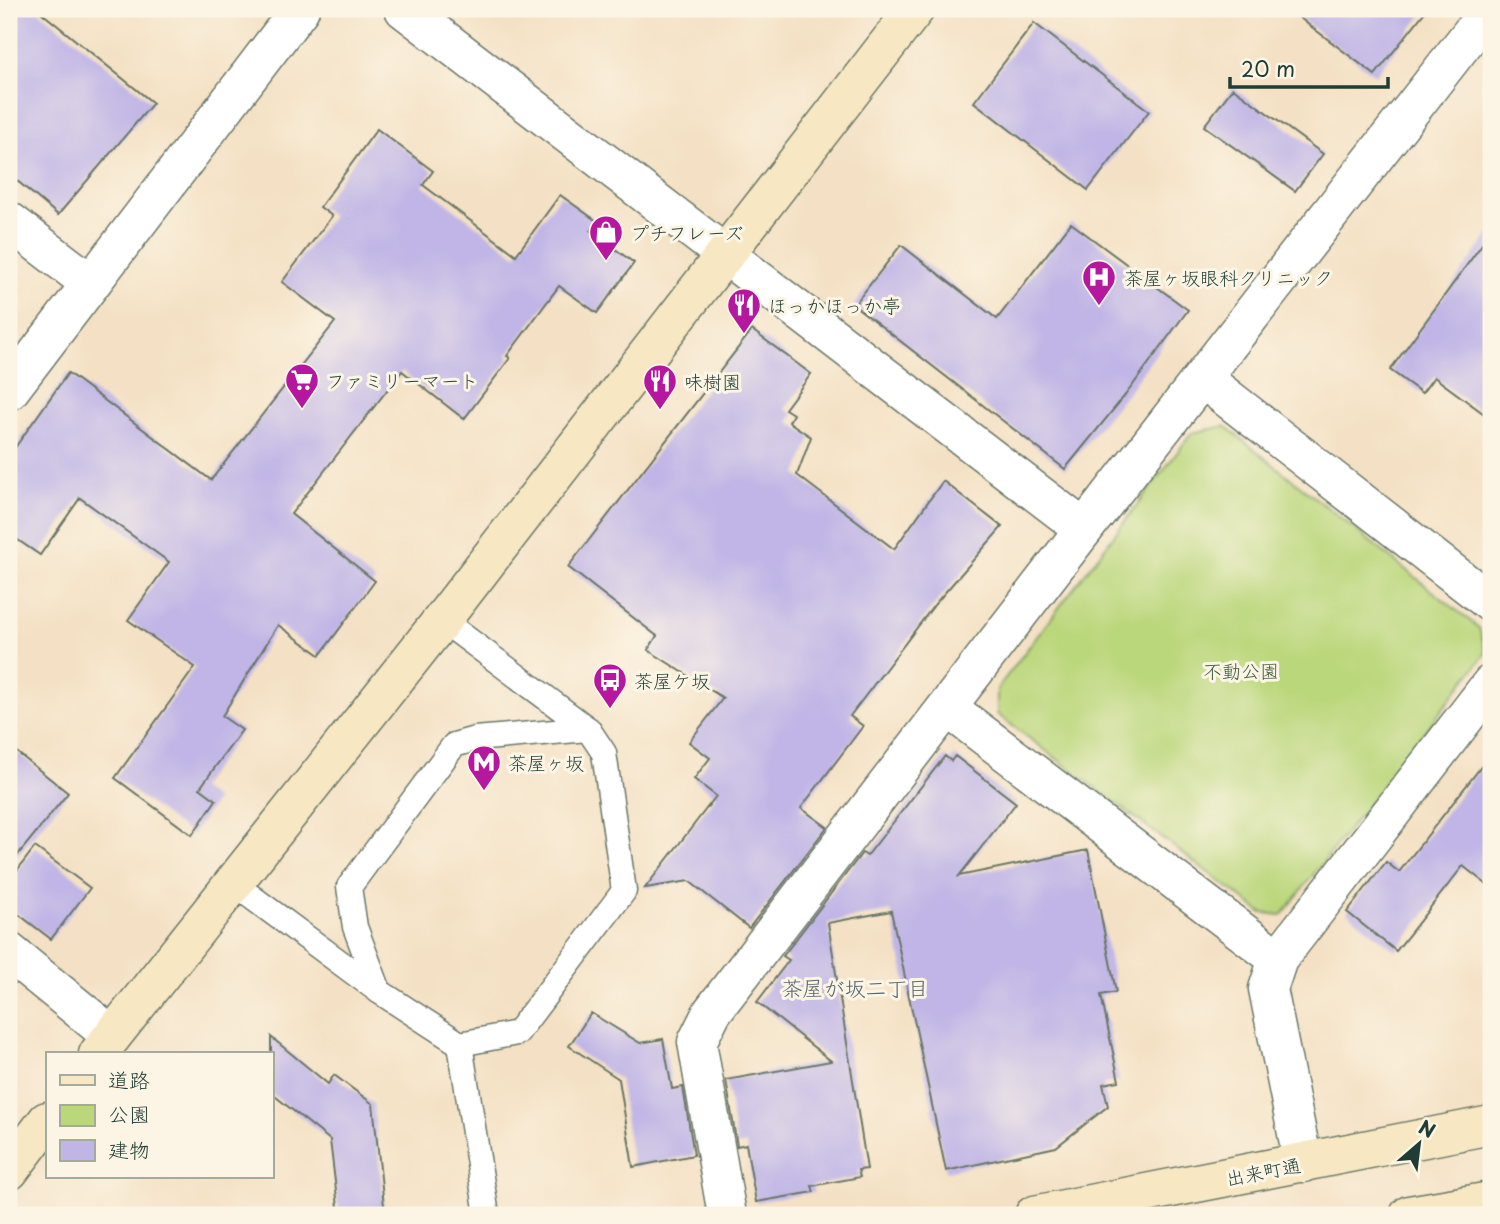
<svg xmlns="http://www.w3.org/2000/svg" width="1500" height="1224" viewBox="0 0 1500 1224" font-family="'Playpen Sans','Klee One',sans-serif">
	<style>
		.green { fill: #bbd77c; stroke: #6d8a58; stroke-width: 2 }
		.building { fill: #c0b5e6 }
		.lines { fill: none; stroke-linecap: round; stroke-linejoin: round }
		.lane-casing { stroke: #6a7667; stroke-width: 27 }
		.street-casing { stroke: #6a7667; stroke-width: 41 }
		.secondary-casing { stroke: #6a7667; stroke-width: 41 }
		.lane { stroke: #fff; stroke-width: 24 }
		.street { stroke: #fff; stroke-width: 38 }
		.secondary { stroke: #f7e8c3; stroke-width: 38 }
		.labels { text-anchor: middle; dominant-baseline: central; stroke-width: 6; stroke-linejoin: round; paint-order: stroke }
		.poi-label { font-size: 19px; fill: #1f3d34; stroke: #fcf5e5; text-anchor: start }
		.park-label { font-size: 19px; fill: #3e5c42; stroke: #fcf5e5 }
		.street-label { font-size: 19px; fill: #1f3d34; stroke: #fcf5e5 }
		.neighbourhood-label { font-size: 21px; fill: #576772; stroke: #fcf5e5 }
	</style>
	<rect width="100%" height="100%" fill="#fcf5e5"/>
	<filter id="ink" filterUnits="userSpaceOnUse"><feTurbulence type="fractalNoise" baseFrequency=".0143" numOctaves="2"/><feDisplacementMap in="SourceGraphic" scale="14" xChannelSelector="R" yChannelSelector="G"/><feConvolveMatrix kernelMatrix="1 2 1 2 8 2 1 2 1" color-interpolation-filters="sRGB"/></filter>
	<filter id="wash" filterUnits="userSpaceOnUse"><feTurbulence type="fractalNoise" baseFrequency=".00686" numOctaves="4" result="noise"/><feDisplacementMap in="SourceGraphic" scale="28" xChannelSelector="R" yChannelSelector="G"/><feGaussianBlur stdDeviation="1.57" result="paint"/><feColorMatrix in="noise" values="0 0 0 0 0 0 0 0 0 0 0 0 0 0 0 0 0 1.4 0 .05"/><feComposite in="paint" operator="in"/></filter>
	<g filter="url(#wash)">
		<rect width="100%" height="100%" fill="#f4e1c5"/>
		<path class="green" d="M 1225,426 L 1479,628 L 1486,653 L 1282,915 L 1262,913 L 997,714 L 997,689 L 1192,433 Z"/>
		<g id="blocks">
			<g class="building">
				<path d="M 9,9 L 37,9 L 153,103 L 58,215 L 9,174 Z"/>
				<path d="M 1288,9 L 1427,9 L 1375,75 Z"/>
				<path d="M 1034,23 L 1149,111 L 1088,190 L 974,102 Z"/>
				<path d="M 1233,88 L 1323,154 L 1295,191 L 1204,126 Z"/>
				<path d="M 377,129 L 433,171 L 423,185 L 516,255 L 560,195 L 598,222 L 591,231 L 634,263 L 597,313 L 559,286 L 507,356 L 510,358 L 464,419 L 402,371 L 291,514 L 375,581 L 320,655 L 278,625 L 222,716 L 242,730 L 200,788 L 216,800 L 192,835 L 115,778 L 195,667 L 128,620 L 169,562 L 80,498 L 40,555 L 9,534 L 9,456 L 68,373 L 211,480 L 335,322 L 282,282 L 332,216 L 320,207 Z"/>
				<path d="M 1071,223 L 1188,310 L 1127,393 L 1065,469 L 854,305 L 901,245 L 997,319 Z"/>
				<path d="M 1491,232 L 1491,419 L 1434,377 L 1422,393 L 1390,370 Z"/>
				<path d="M 752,330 L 811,374 L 785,409 L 793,414 L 789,422 L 811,437 L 797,475 L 894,549 L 943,481 L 1002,527 L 935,604 L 850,716 L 863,726 L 801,808 L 827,827 L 749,928 L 689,881 L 645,888 L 716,796 L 694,779 L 710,758 L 689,742 L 723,698 L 648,650 L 657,636 L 568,567 Z"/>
				<path d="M 9,746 L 68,793 L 9,866 Z"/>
				<path d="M 1491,754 L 1491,888 L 1463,866 L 1396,951 L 1347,912 L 1386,862 L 1399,872 Z"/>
				<path d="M 945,756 L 951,761 L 955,756 L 1016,803 L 959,876 L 1088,850 L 1116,992 L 1101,995 L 1119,1081 L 1103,1084 L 1108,1106 L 1056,1147 L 946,1171 L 891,911 L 828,923 L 867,1169 L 858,1170 L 860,1177 L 812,1186 L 814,1192 L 756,1202 L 746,1144 L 737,1146 L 726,1080 L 831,1061 L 757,1002 L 789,960 L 783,956 L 862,853 L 867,856 Z"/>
				<path d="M 35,847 L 90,888 L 51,939 L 9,907 L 9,881 Z"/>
				<path d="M 591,1013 L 640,1043 L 663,1039 L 672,1089 L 683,1087 L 694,1155 L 633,1167 L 619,1079 L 569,1046 Z"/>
				<path d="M 271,1037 L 328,1084 L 334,1075 L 373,1104 L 385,1215 L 339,1215 L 330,1140 L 271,1093 Z"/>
			</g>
		</g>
	</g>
	<g filter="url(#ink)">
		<use href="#blocks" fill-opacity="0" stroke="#6a7667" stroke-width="2"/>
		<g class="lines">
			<g class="lane-casing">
				<g id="lane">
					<path d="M 234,884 L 380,992 L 460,1044 L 517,1033 L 624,891 L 604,753 L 588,729 L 442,620"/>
					<path d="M 379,991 L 355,927 L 349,887 L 454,745 L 475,739 L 588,729"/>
					<path d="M 460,1044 L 487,1215"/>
				</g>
			</g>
			<g class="street-casing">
				<g id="street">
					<path d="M 404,9 L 1084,529"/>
					<path d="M 9,221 L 90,283"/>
					<path d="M 1203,379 L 1491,603"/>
					<path d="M 9,391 L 300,9"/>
					<path d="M 948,708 L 1278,959"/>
					<path d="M 9,952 L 112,1036"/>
					<path d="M 1303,1163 L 1268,989 L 1278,959 L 1491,684"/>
					<path d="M 727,1215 L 697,1042 L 712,1012 L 1084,529 L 1490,9"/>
				</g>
			</g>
			<g class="secondary-casing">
				<g id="secondary">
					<path d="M 98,1054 L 442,620 L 915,9"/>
					<path d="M 9,1171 L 47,1121"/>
					<path d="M 1034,1215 L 1491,1125"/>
					<path d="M 1409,1215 L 1491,1201"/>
				</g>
			</g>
			<use href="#lane" class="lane"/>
			<use href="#street" class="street"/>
			<use href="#secondary" class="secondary"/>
		</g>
	</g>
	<defs>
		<g id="shop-pin" transform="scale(1.75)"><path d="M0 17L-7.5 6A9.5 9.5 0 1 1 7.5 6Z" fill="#b5179e" stroke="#fcf5e5"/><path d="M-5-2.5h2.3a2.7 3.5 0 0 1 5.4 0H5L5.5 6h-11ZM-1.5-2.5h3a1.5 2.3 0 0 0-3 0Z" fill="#fff"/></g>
		<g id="hospital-pin" transform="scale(1.75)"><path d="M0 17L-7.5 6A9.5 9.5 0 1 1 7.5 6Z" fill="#b5179e" stroke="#fcf5e5"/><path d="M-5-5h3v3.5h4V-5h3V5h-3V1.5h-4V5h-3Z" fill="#fff"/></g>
		<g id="restaurant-pin" transform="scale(1.75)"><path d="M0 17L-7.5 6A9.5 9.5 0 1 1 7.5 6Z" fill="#b5179e" stroke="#fcf5e5"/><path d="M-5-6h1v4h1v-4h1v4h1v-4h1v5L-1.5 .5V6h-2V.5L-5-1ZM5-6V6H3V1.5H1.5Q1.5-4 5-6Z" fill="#fff"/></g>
		<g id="supermarket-pin" transform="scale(1.75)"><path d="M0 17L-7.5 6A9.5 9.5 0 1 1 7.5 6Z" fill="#b5179e" stroke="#fcf5e5"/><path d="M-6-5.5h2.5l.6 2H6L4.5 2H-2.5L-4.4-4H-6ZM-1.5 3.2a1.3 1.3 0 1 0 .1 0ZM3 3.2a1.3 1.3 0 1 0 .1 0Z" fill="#fff"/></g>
		<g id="bus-pin" transform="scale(1.75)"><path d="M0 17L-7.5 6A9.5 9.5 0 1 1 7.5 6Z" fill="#b5179e" stroke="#fcf5e5"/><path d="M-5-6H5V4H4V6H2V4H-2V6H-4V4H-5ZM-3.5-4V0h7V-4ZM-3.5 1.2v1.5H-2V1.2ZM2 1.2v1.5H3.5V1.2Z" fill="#fff"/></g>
		<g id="metro-pin" transform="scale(1.75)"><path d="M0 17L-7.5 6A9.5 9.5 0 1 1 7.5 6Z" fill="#b5179e" stroke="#fcf5e5"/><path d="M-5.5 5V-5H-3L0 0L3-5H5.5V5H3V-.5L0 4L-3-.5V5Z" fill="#fff"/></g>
	</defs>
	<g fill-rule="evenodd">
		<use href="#shop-pin" x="606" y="232"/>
		<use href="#hospital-pin" x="1099" y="277"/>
		<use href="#restaurant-pin" x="744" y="305"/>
		<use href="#supermarket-pin" x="302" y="380"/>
		<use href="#restaurant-pin" x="660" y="381"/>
		<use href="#bus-pin" x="610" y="680"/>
		<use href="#metro-pin" x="484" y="762"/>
	</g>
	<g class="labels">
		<g class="poi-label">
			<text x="630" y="232">プチフレーズ</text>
			<text x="1124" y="277">茶屋ヶ坂眼科クリニック</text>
			<text x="768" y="305">ほっかほっか亭</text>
			<text x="326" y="380">ファミリーマート</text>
			<text x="684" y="381">味樹園</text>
			<text x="634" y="680">茶屋ケ坂</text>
			<text x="508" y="762">茶屋ヶ坂</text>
		</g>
		<g class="park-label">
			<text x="1241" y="670">不動公園</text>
		</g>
		<g class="street-label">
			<text transform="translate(1263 1171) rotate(-11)">出来町通</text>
		</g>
		<g class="neighbourhood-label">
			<text x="855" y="987">茶屋が坂二丁目</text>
		</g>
	</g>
	<rect width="1500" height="1224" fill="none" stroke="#fcf5e5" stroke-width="35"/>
	<rect x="46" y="1052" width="228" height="126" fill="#fcf5e5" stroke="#a4ab9e" stroke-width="2"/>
	<rect x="60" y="1075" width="35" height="10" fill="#f7e8c3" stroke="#a4ab9e" stroke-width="2"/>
	<text x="108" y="1088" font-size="21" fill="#1f3d34">道路</text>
	<rect x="60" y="1105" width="35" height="21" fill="#bbd77c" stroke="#a4ab9e" stroke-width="2"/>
	<text x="108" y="1122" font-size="21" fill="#1f3d34">公園</text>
	<rect x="60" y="1140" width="35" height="21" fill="#c0b5e6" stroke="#a4ab9e" stroke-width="2"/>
	<text x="108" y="1158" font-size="21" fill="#1f3d34">建物</text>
	<g transform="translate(1419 1144) rotate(28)" stroke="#fcf5e5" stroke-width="5" paint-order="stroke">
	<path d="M0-5L12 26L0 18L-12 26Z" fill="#1f3d34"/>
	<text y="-10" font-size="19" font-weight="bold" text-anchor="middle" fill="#1f3d34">N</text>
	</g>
	<path d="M1230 77v10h158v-10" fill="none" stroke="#1f3d34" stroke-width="3.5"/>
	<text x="1241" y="77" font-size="21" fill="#1f3d34" stroke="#fcf5e5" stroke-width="5" paint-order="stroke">20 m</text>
</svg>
